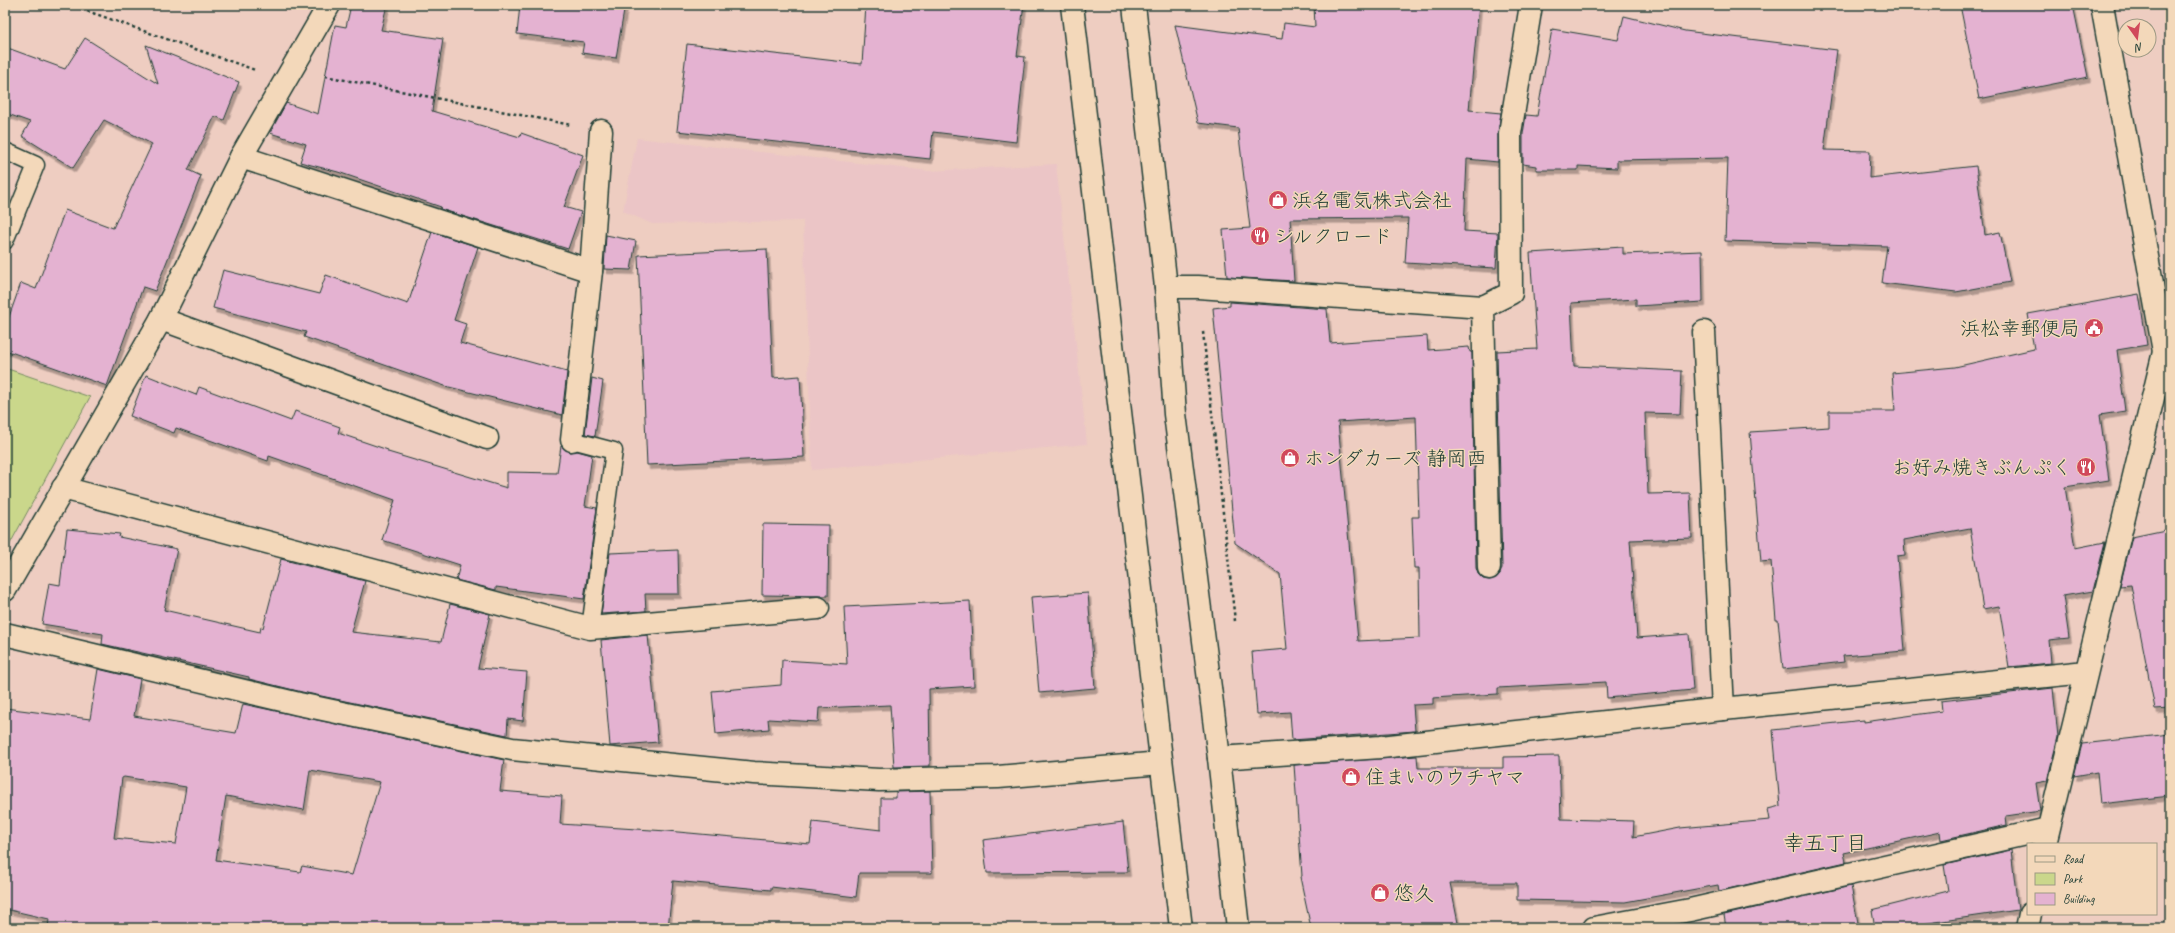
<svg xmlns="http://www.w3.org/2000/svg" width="2175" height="933" viewBox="0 0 2175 933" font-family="Caveat,'Klee One',sans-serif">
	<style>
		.built { fill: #ebc5c6 }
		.green { fill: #cad78b; stroke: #748a60 }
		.building { fill: #e4b2d1; stroke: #1f3d34; fill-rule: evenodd; filter: url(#shadow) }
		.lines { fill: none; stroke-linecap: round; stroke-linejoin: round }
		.lane-casing { stroke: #1f3d34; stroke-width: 19 }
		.street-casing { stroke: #1f3d34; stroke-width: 25 }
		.secondary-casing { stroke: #1f3d34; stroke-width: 25 }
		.path { stroke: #1f3d34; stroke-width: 2.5; stroke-dasharray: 3 3; stroke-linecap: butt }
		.lane { stroke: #f3d8ba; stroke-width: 16 }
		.street { stroke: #f3d8ba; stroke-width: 22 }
		.secondary { stroke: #f3d8ba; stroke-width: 22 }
		.labels { text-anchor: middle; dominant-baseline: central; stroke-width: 3; stroke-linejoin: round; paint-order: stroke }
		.poi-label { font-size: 20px; fill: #1f3d34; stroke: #f3d8ba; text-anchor: start }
		.neighbourhood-label { font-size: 21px; fill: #1f3d34; stroke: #f3d8ba }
	</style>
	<defs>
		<filter id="shadow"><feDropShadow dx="2.5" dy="4.5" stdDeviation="0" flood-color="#0004"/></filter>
	</defs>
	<rect width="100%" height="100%" fill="#eecdc1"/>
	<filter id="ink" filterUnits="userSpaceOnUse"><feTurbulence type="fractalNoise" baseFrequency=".025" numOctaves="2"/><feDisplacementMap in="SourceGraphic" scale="8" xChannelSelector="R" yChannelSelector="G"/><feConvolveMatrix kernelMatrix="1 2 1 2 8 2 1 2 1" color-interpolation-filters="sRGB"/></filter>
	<g filter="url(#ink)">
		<path class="built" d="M 637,138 L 929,171 L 1056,164 L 1087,444 L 812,470 L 803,221 L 652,224 L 623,211 Z"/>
		<path class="green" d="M 5,368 L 90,397 L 5,553 Z"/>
		<g class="building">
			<path d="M 351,5 L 387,5 L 381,30 L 443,39 L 432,111 L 520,137 L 521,133 L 583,155 L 564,207 L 581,212 L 568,249 L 440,209 L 441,207 L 338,172 L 300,162 L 306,144 L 270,133 L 286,103 L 318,114 L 335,25 L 346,27 Z"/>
			<path d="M 520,5 L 625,5 L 616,58 L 582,53 L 584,42 L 517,34 Z"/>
			<path d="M 866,5 L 1024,5 L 1017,56 L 1025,57 L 1016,142 L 933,132 L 930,159 L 677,131 L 687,44 L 862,64 Z"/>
			<path d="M 1314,5 L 1479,5 L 1469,110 L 1501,113 L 1498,133 L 1498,162 L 1467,159 L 1464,231 L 1498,233 L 1496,268 L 1405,263 L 1408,218 L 1290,219 L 1294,281 L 1227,277 L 1223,230 L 1250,228 L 1238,128 L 1198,123 L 1175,25 L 1282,39 L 1284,23 L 1315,27 Z"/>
			<path d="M 1960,5 L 2073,5 L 2088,77 L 1979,99 Z"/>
			<path d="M 1624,16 L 1685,31 L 1837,50 L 1824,150 L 1870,151 L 1869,178 L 1976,166 L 1985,235 L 2000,232 L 2010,282 L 1956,292 L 1882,283 L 1887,246 L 1725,241 L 1728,158 L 1617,160 L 1617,168 L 1578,166 L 1578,170 L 1536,170 L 1536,166 L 1523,164 L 1523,134 L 1526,115 L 1537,116 L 1552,29 L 1618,40 Z"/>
			<path d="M 85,38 L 158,84 L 146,45 L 239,82 L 224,120 L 215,116 L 188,170 L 201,176 L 155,291 L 143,287 L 107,386 L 5,350 L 5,328 L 21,283 L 36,289 L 65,210 L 113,228 L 152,144 L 104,120 L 73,168 L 22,136 L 30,122 L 5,113 L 5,47 L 65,69 Z"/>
			<path d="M 432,232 L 478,247 L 454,320 L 466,324 L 460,343 L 567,372 L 562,415 L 445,386 L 304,337 L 306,332 L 213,308 L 223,270 L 319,294 L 326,275 L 408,304 Z"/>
			<path d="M 606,235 L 636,241 L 631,270 L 604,269 Z"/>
			<path d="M 1623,247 L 1623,254 L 1702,251 L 1703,302 L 1636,306 L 1636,299 L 1571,303 L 1574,366 L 1682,371 L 1680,414 L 1645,413 L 1648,494 L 1690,493 L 1692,538 L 1630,540 L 1637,638 L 1689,634 L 1693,690 L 1607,698 L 1606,682 L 1498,688 L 1498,694 L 1433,698 L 1433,704 L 1413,705 L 1415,731 L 1292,740 L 1290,712 L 1257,714 L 1252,652 L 1287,649 L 1280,574 L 1235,543 L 1213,308 L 1230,306 L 1230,302 L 1327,309 L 1330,343 L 1427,336 L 1428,350 L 1469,347 L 1470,352 L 1472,352 L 1476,568 L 1478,574 L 1483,579 L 1490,580 L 1500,574 L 1502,568 L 1497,351 L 1537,349 L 1530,253 ZM 1416,417 L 1419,517 L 1412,517 L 1414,568 L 1419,568 L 1420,638 L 1358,641 L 1338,422 Z"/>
			<path d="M 767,249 L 773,378 L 800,376 L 804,457 L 647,465 L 638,255 Z"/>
			<path d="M 2139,294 L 2147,345 L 2117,350 L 2125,411 L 2100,415 L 2109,480 L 2065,487 L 2075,548 L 2105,542 L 2093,591 L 2063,596 L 2069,638 L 2049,640 L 2051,663 L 2009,667 L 1999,606 L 1983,609 L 1970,528 L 1904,540 L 1905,555 L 1897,556 L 1905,651 L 1843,656 L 1844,662 L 1783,669 L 1778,620 L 1776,620 L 1771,561 L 1761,562 L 1750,432 L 1829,427 L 1829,411 L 1895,411 L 1892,373 L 1955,367 L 2034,349 L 2028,314 Z"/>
			<path d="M 146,375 L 196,395 L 199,387 L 291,421 L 295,411 L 340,427 L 338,433 L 388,450 L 388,452 L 507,488 L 507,472 L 557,473 L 561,446 L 570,452 L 577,451 L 592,455 L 585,506 L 597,508 L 584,599 L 496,587 L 496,590 L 456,580 L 460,565 L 382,540 L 395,500 L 269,456 L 268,461 L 176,428 L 174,433 L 130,416 Z"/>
			<path d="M 592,378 L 603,381 L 595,436 L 585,434 Z"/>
			<path d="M 763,524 L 829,525 L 828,596 L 762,595 Z"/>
			<path d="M 67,529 L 120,534 L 119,537 L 177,549 L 164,610 L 260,632 L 261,627 L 263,628 L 281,559 L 365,581 L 351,632 L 441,642 L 450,604 L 490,614 L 478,668 L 527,672 L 523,721 L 508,719 L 507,735 L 302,692 L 249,679 L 249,677 L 102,644 L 103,634 L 42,624 L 49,583 L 60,585 Z"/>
			<path d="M 2170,529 L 2170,708 L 2155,709 L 2131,585 L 2120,586 L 2132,537 Z"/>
			<path d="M 678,550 L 679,594 L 645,594 L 646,611 L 601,614 L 610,553 Z"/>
			<path d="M 1088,593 L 1095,688 L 1039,693 L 1031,597 Z"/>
			<path d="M 970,601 L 974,686 L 929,689 L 930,766 L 894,767 L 890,705 L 819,708 L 818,722 L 768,719 L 769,729 L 716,734 L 712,691 L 781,685 L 782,660 L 847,664 L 844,607 Z"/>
			<path d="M 648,635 L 658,742 L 610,746 L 601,640 Z"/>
			<path d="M 98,669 L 140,679 L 134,716 L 236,733 L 243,704 L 504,760 L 500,791 L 562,796 L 560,824 L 667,831 L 810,844 L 813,822 L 881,830 L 881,798 L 896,798 L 896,792 L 930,791 L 932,873 L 859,873 L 856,897 L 771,887 L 771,890 L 673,881 L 668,928 L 48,928 L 49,919 L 5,909 L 5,708 L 90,719 ZM 310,770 L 380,782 L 352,875 L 302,866 L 300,872 L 216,860 L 226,796 L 304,810 ZM 124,777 L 186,787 L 176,844 L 114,838 L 122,778 Z"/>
			<path d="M 2053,688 L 2058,737 L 2047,781 L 2036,783 L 2040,811 L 2006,816 L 2007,825 L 1941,840 L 1940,832 L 1844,853 L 1846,862 L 1719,891 L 1718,885 L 1625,902 L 1517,900 L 1517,883 L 1450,883 L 1459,928 L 1311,928 L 1300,877 L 1302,876 L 1294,765 L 1417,756 L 1418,768 L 1503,768 L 1503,757 L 1559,756 L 1561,819 L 1634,821 L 1633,837 L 1680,828 L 1770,820 L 1768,809 L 1780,806 L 1773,730 L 1864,720 L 1864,722 L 1942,711 L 1941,701 Z"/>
			<path d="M 2170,734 L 2170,796 L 2100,804 L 2097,772 L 2074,776 L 2082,744 Z"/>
			<path d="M 1123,822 L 1128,872 L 987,873 L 983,840 Z"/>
			<path d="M 2011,850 L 2018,910 L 1894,928 L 1875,928 L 1872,910 L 1948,891 L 1944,865 Z"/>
			<path d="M 1851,886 L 1859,928 L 1726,928 L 1724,915 Z"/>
		</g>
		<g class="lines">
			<g class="lane-casing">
				<g id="lane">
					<path d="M 5,151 L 36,165 L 5,241"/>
					<path d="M 572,440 L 614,451 L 590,628"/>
				</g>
			</g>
			<g class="street-casing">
				<g id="street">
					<path d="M 241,157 L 591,271"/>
					<path d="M 1166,287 L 1198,287 L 1483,307 L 1511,293 L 1510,133 L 1531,5"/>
					<path d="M 1483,307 L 1489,568"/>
					<path d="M 161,319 L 487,438"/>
					<path d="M 1704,332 L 1723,709"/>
					<path d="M 572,440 L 591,271 L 601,131"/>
					<path d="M 63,488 L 590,628 L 818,608"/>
					<path d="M 5,590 L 161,319 L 241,157 L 329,5"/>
					<path d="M 5,634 L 299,704 L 512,749 L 754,773 L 879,780 L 998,777 L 1161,763"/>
					<path d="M 1219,758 L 1381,747 L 1723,709 L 2086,672"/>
					<path d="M 2045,844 L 2164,352"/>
					<path d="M 1594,928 L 1690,910 L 2048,829"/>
					<path d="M 2027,928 L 2030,914"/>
				</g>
			</g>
			<g class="secondary-casing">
				<g id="secondary">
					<path d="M 1072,5 L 1181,928"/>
					<path d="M 1134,5 L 1166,287 L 1175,414 L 1219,758 L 1238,928"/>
					<path d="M 2102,5 L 2170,385"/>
				</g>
			</g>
			<g class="path">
				<path d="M 70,5 L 255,70"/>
				<path d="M 325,76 L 571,125"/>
				<path d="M 1203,332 L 1235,621"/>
			</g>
			<use href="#lane" class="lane"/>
			<use href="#street" class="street"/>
			<use href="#secondary" class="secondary"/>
		</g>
	</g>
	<defs>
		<g id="shop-disc" transform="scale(1)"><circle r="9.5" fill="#d1495b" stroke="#f3d8ba"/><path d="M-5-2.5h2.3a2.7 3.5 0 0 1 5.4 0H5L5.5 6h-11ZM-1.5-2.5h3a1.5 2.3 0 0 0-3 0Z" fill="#fff"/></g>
		<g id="restaurant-disc" transform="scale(1)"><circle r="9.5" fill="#d1495b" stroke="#f3d8ba"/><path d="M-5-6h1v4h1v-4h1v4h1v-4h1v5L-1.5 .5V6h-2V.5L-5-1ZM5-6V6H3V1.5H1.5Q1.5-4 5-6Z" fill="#fff"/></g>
		<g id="civic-disc" transform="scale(1)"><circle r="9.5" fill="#d1495b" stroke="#f3d8ba"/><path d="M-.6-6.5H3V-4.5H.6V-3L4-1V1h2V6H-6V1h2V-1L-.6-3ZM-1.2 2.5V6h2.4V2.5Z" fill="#fff"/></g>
	</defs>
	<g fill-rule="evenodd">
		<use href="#shop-disc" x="1278" y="200"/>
		<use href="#restaurant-disc" x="1260" y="236"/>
		<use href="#civic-disc" x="2094" y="328"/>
		<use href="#shop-disc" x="1290" y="458"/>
		<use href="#restaurant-disc" x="2086" y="467"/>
		<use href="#shop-disc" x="1351" y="777"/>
		<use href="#shop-disc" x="1380" y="893"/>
	</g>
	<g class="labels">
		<g class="poi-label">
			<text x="1292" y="200">浜名電気株式会社</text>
			<text x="1274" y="236">シルクロード</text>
			<text x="2080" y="328" text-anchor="end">浜松幸郵便局</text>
			<text x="1304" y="458">ホンダカーズ 静岡西</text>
			<text x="2072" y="467" text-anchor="end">お好み焼きぶんぷく</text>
			<text x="1365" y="777">住まいのウチヤマ</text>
			<text x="1394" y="893">悠久</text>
		</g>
		<g class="neighbourhood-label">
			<text x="1825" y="843">幸五丁目</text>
		</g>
	</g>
	<rect width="2175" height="933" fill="none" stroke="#f3d8ba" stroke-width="20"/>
	<rect x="10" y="10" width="2155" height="913" fill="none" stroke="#1f3d34" stroke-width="1.5" filter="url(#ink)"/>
	<rect x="2027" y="843" width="130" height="72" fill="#f3d8ba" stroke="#9e9a84"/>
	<rect x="2035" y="856" width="20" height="6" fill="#f3d8ba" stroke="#9e9a84"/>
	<text x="2063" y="863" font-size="12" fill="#1f3d34">Road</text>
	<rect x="2035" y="873" width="20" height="12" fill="#cad78b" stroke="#9e9a84"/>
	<text x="2063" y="883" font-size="12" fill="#1f3d34">Park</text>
	<rect x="2035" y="893" width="20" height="12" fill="#e4b2d1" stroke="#9e9a84"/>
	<text x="2063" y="903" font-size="12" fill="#1f3d34">Building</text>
	<g transform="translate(2137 38) rotate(166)"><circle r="19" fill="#f3d8ba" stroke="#9e9a84"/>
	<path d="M0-3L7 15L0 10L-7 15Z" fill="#d1495b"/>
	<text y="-6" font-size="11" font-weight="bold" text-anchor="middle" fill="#1f3d34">N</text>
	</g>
</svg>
